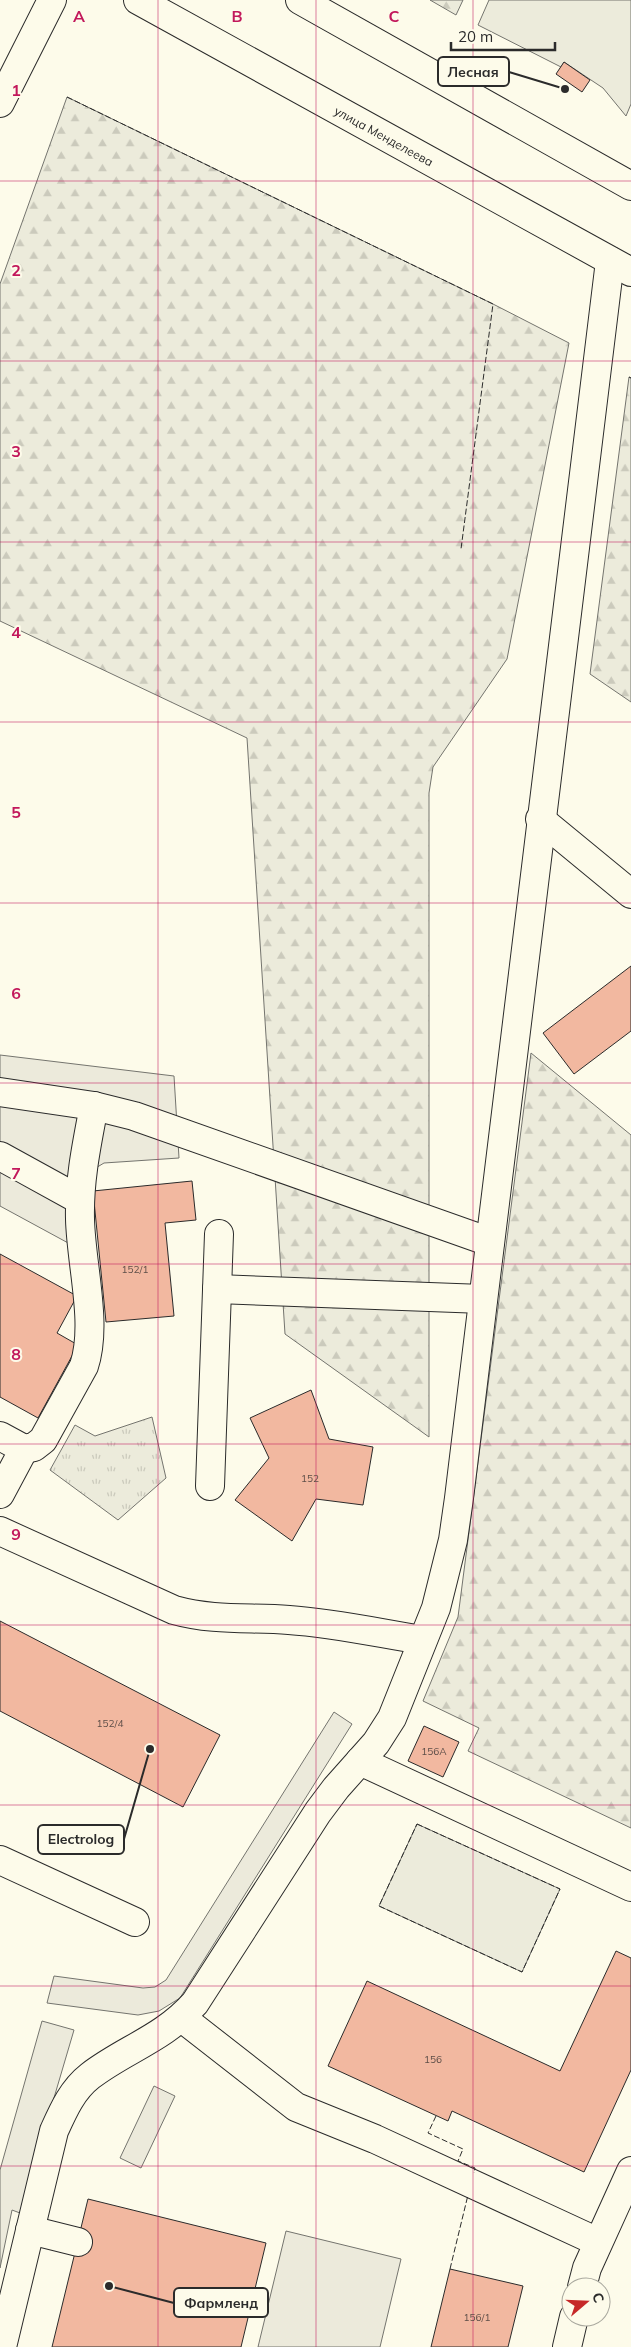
<svg xmlns="http://www.w3.org/2000/svg" width="631" height="2347" viewBox="0 0 631 2347" font-family="Mulish,sans-serif">
	<style>
		.grass { fill: #ecebdb; stroke: #74746e }
		.forest { fill: url(#forest-firs); stroke: #74746e }
		.park { fill: url(#park-tufts); stroke: #74746e }
		.parking { fill: #eceadb; stroke: #74746e }
		.building { fill: #f2b8a0; stroke: #2b2b2b }
		.lines { fill: none; stroke-linecap: round; stroke-linejoin: round }
		.minor-casing { stroke: #2b2b2b; stroke-width: 30 }
		.major-casing { stroke: #2b2b2b; stroke-width: 30 }
		.minor { stroke: #fdfbea; stroke-width: 28 }
		.major { stroke: #fdfbea; stroke-width: 28 }
		.fence { stroke: #2b2b2b; stroke-width: 1; stroke-dasharray: 6 2.5; stroke-linecap: butt }
		.grid { fill: none; stroke: #c2185b; stroke-width: 1; stroke-opacity: 0.55 }
		.labels { text-anchor: middle; dominant-baseline: central; stroke-width: 4; stroke-linejoin: round; paint-order: stroke }
		.number-label { font-size: 10px; fill: #5d4e48 }
		.street-label { font-size: 12px; fill: #2b2b2b; stroke: #fdfbea }
		.grid-label { font-size: 16px; text-anchor: middle; font-weight: bold; fill: #c2185b; stroke: #fdfbea; stroke-width: 4; stroke-linejoin: round; paint-order: stroke }
		.leader { fill: none; stroke: #2b2b2b; stroke-width: 2 }
		.callout-dot { fill: #2b2b2b; stroke: #fdfbea; stroke-width: 2 }
		.callout { fill: #fdfbea; stroke: #2b2b2b; stroke-width: 2 }
		.callout-label { font-size: 14px; text-anchor: middle; font-weight: bold; fill: #2b2b2b }
	</style>
	<defs>
		<pattern id="forest-firs" width="22" height="20" patternUnits="userSpaceOnUse" patternTransform="scale(1.25)"><rect width="22" height="20" fill="#ecebdb"/><path d="M5 1l3.5 6h-7zM16 11l3.5 6h-7z" fill="#cbcabc"/></pattern>
		<pattern id="park-tufts" width="24" height="20" patternUnits="userSpaceOnUse" patternTransform="scale(1.25)"><rect width="24" height="20" fill="#ecebdb"/><path d="M3 7l-1-3M5 7V3M7 7l1-3M15 17l-1-3M17 17v-4M19 17l1-3" fill="none" stroke="#cbcabc"/></pattern>
	</defs>
	<rect width="100%" height="100%" fill="#fdfbea"/>
	<g class="grass">
		<path d="M 489,0 L 631,0 L 631,104 L 626,116 L 603,88 L 564,62 L 561,67 L 478,25 Z"/>
		<path d="M 417,1824 L 560,1889 L 522,1972 L 379,1906 Z"/>
	</g>
	<g class="forest">
		<path d="M 430,0 L 463,0 L 456,15 Z"/>
		<path d="M 67,97 L 493,304 L 569,343 L 507,659 L 433,767 L 429,793 L 429,1437 L 285,1334 L 247,738 L 0,621 L 0,284 Z"/>
		<path d="M 629,377 L 631,378 L 631,702 L 590,674 Z"/>
		<path d="M 531,1053 L 631,1135 L 631,1828 L 468,1751 L 479,1728 L 423,1701 L 458,1617 Z"/>
	</g>
	<path class="park" d="M 152,1417 L 166,1478 L 118,1520 L 50,1470 L 75,1425 L 95,1436 Z"/>
	<g class="parking">
		<path d="M 0,1055 L 174,1076 L 179,1158 L 104,1163 L 94,1169 L 94,1257 L 0,1206 Z"/>
		<path d="M 334,1712 L 352,1724 L 180,1998 L 159,2011 L 138,2015 L 47,2003 L 54,1976 L 143,1988 L 155,1987 L 166,1980 Z"/>
		<path d="M 42,2021 L 74,2030 L 20,2213 L 12,2210 L 0,2268 L 0,2170 Z"/>
		<path d="M 154,2086 L 175,2096 L 141,2168 L 120,2158 Z"/>
		<path d="M 286,2231 L 401,2259 L 380,2347 L 258,2347 Z"/>
	</g>
	<g class="building">
		<path d="M 564,62 L 590,80 L 582,92 L 556,74 Z"/>
		<path d="M 631,966 L 631,1031 L 574,1074 L 543,1033 Z"/>
		<path d="M 192,1181 L 196,1220 L 165,1223 L 174,1316 L 106,1322 L 93,1191 Z"/>
		<path d="M 0,1254 L 77,1296 L 57,1333 L 78,1345 L 38,1418 L 0,1397 Z"/>
		<path d="M 311,1390 L 329,1439 L 373,1447 L 363,1505 L 316,1499 L 292,1541 L 235,1500 L 269,1458 L 250,1418 Z"/>
		<path d="M 0,1621 L 220,1735 L 183,1807 L 0,1711 Z"/>
		<path d="M 424,1726 L 459,1742 L 443,1777 L 408,1761 Z"/>
		<path d="M 616,1951 L 631,1958 L 631,2070 L 584,2172 L 452,2111 L 448,2121 L 328,2066 L 367,1981 L 560,2071 Z"/>
		<path d="M 88,2199 L 266,2243 L 241,2347 L 52,2347 Z"/>
		<path d="M 450,2269 L 523,2286 L 508,2347 L 431,2347 Z"/>
	</g>
	<g class="lines">
		<g class="minor-casing">
			<g id="minor">
				<path d="M 0,103 L 52,0"/>
				<path d="M 540,819 L 631,894"/>
				<path d="M 0,1092 L 94,1106 L 134,1116 L 490,1242"/>
				<path d="M 0,1156 L 80,1200"/>
				<path d="M 217,1289 L 483,1299"/>
				<path d="M 0,1436 L 24,1449 L 34,1447 L 43,1440 L 84,1366 C 98,1324 81,1265 80,1219 C 79,1180 87,1143 94,1106"/>
				<path d="M 210,1486 L 219,1234"/>
				<path d="M 0,1494 L 24,1449"/>
				<path d="M 0,1531 L 174,1610 C 214,1621 249,1617 289,1620 C 334,1623 378,1633 422,1640"/>
				<path d="M 360,1761 L 631,1887"/>
				<path d="M 0,1860 L 135,1922"/>
				<path d="M 182,2018 L 296,2107 L 375,2139 L 598,2242"/>
				<path d="M 30,2230 L 78,2242"/>
				<path d="M 582,2287 L 587,2268 L 631,2171"/>
				<path d="M 2,2347 L 54,2131 C 63,2111 72,2090 90,2076 C 125,2049 163,2039 195,2003 L 318,1812 L 336,1788 L 376,1743 L 392,1718 L 436,1608 L 453,1540 L 459,1498 L 610,261"/>
				<path d="M 567,2347 L 574,2317"/>
			</g>
		</g>
		<g class="major-casing">
			<g id="major">
				<path id="s1" d="M 138,0 L 631,272"/>
				<path d="M 300,0 L 631,186"/>
			</g>
		</g>
		<use href="#minor" class="minor"/>
		<use href="#major" class="major"/>
		<g class="fence">
			<path d="M 67,97 L 493,304 L 461,549"/>
			<path d="M 629,377 L 631,378"/>
			<path d="M 417,1824 L 560,1889 L 522,1972 L 379,1906 Z"/>
			<path d="M 436,2116 L 428,2133 L 463,2149 L 458,2161 L 475,2168 L 474,2173"/>
			<path d="M 450,2269 L 468,2195"/>
		</g>
	</g>
	<path class="grid" d="M 158,0 L 158,2347M 316,0 L 316,2347M 473,0 L 473,2347M 0,181 L 631,181M 0,361 L 631,361M 0,542 L 631,542M 0,722 L 631,722M 0,903 L 631,903M 0,1083 L 631,1083M 0,1264 L 631,1264M 0,1444 L 631,1444M 0,1625 L 631,1625M 0,1805 L 631,1805M 0,1986 L 631,1986M 0,2166 L 631,2166"/>
	<g class="labels">
		<g class="number-label">
			<text x="135" y="1269">152/1</text>
			<text x="310" y="1478">152</text>
			<text x="110" y="1723">152/4</text>
			<text x="434" y="1751">156А</text>
			<text x="433" y="2059">156</text>
			<text x="477" y="2317">156/1</text>
		</g>
		<g class="street-label">
			<text stroke="none"><textPath href="#s1" startOffset="281">улица Менделеева</textPath></text>
		</g>
	</g>
	<g class="grid-label">
		<text x="79" y="22">A</text>
		<text x="237" y="22">B</text>
		<text x="394" y="22">C</text>
		<text x="16" y="96">1</text>
		<text x="16" y="276">2</text>
		<text x="16" y="457">3</text>
		<text x="16" y="638">4</text>
		<text x="16" y="818">5</text>
		<text x="16" y="999">6</text>
		<text x="16" y="1179">7</text>
		<text x="16" y="1360">8</text>
		<text x="16" y="1540">9</text>
	</g>
	<path class="leader" d="M565 89L509 72M150 1749L124 1839M109 2286L174 2303"/>
	<g class="callout-dot">
		<circle cx="565" cy="89" r="5"/>
		<circle cx="150" cy="1749" r="5"/>
		<circle cx="109" cy="2286" r="5"/>
	</g>
	<g class="callout">
		<rect x="438" y="57" width="71" height="29" rx="5"/>
		<rect x="38" y="1825" width="86" height="29" rx="5"/>
		<rect x="174" y="2288" width="94" height="29" rx="5"/>
	</g>
	<g class="callout-label">
		<text x="473" y="77">Лесная</text>
		<text x="81" y="1844">Electrolog</text>
		<text x="221" y="2308">Фармленд</text>
	</g>
	<g transform="translate(586 2302) rotate(71)"><circle r="24" fill="#fdfbea" stroke="#a9a89e"/>
	<path d="M0-4L9 19L0 12L-9 19Z" fill="#c62828"/>
	<text y="-8" font-size="14" font-weight="bold" text-anchor="middle" fill="#2b2b2b">С</text>
	</g>
	<path d="M451 42v8h104v-8" fill="none" stroke="#2b2b2b" stroke-width="2.5"/>
	<text x="458" y="42" font-size="15" fill="#2b2b2b" stroke="#fdfbea" stroke-width="4" paint-order="stroke">20 m</text>
</svg>
